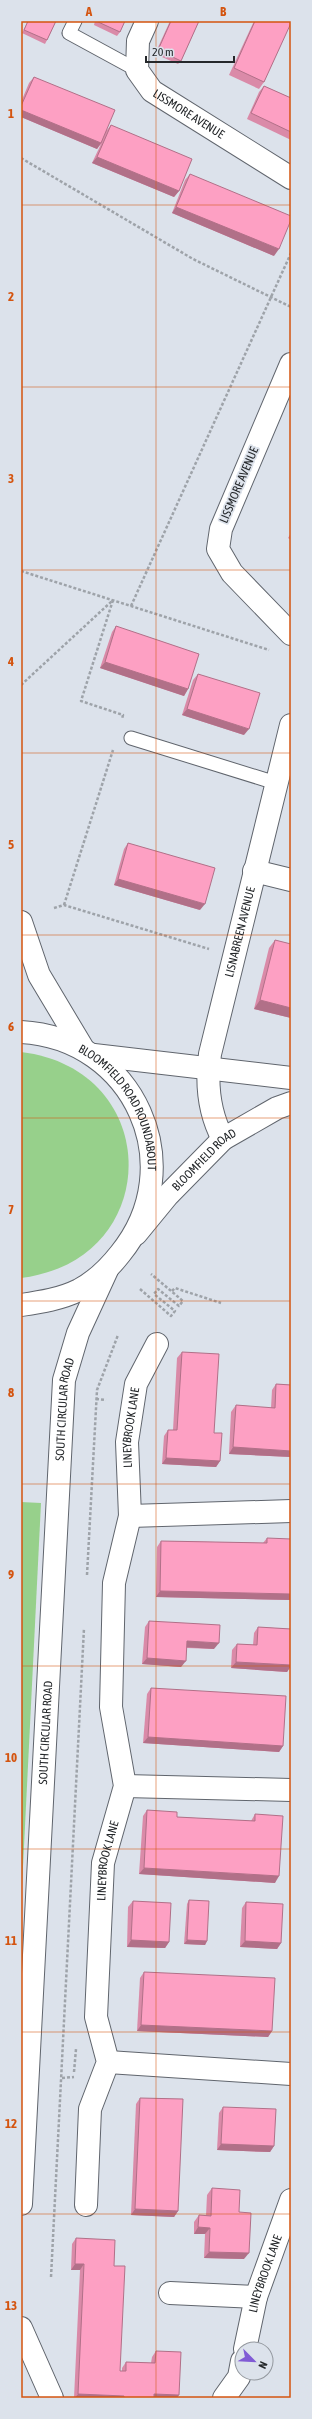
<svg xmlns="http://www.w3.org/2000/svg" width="312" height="2419" viewBox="0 0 312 2419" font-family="'Asap Condensed',sans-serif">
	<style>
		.green { fill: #97d08b }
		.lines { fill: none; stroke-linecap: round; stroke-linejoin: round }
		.service-casing { stroke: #60656d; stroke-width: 15 }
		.minor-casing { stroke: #60656d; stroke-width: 24 }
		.tertiary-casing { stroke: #60656d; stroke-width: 24 }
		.trunk-casing { stroke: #60656d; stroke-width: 24 }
		.path { stroke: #9ea3a9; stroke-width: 2.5; stroke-dasharray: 3 2; stroke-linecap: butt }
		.service { stroke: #fff; stroke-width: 13 }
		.minor { stroke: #fff; stroke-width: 22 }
		.tertiary { stroke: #fff; stroke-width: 22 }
		.trunk { stroke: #fff; stroke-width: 22 }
		.wall { fill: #da8aa8 }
		.shaded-wall { fill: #b17088 }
		.building { fill: #fda0c3; stroke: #b17088 }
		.grid { fill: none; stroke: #d4540f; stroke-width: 1; stroke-opacity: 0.55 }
		.labels { text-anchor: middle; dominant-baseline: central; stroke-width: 3.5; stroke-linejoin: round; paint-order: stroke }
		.street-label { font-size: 12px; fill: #25282b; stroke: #dce2eb }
		.neatline { fill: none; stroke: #d4540f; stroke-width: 1.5 }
		.grid-label { font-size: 13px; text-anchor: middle; font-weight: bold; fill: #d4540f }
	</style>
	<rect width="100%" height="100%" fill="#dce2eb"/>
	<g class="green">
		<path d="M 21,1052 C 164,1069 165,1260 21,1278 Z"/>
		<path d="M 21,1502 L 41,1503 L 21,1907 Z"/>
	</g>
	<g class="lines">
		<g class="service-casing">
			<g id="service">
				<path d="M 75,21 L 69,33 L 137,70"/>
				<path d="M 131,738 L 276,783"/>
			</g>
		</g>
		<g class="minor-casing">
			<g id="minor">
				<path id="s1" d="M 147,21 L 138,41 L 137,70 L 152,91 L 291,178"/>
				<path d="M 291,364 L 221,529 L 218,549 L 232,573 L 291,634"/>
				<path d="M 254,871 L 291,880"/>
				<path id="s2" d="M 223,1139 C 209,1113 206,1084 210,1054 L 291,725"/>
				<path d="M 130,1516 L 291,1511"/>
				<path d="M 125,1786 L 291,1790"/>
				<path d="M 108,2062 L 291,2074"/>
				<path id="s3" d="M 86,2205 L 90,2109 L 108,2062 L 96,2017 L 103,1863 L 125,1786 L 111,1707 L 114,1583 L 130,1516 L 127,1442 L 136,1384 L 157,1344"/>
				<path d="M 170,2293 L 256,2297"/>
				<path d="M 21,2328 L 52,2398"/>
				<path id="s4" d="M 245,2349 L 256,2297 L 291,2200"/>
				<path d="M 224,2398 L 239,2377 L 242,2361"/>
			</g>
		</g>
		<g class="tertiary-casing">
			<g id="tertiary">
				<path d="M 94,1055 L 291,1078"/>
				<path id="s5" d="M 136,1234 L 168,1195 L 223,1139 L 277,1108 L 291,1103"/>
			</g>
		</g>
		<g class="trunk-casing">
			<g id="trunk">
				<path d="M 21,922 L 39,975 L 82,1047"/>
				<path id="s6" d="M 21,1032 C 134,1038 192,1166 120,1254 C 109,1268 96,1281 79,1290 C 61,1299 41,1302 21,1305"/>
				<path id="s7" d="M 21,2204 L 64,1380 L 78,1333 L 107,1270"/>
			</g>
		</g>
		<g class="path">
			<path d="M 21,158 L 193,259 L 291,307"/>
			<path d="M 21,571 L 269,650"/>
			<path d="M 113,600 L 81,701 L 123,715 L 122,719"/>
			<path d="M 131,606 L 291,253"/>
			<path d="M 21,685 L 112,601"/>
			<path d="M 64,905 L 113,750"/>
			<path d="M 54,908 L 64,905 L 209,949"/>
			<path d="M 140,1289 L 171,1316 L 175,1311 L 154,1294 L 158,1289 L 179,1306 L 183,1301 L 151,1274"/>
			<path d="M 172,1291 L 175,1288 L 221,1303"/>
			<path d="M 96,1399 L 106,1400"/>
			<path d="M 87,1575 L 97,1390 L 118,1335"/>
			<path d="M 74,2072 L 76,2049"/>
			<path d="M 62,2078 L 74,2077"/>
			<path d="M 51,2277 L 84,1628"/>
		</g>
		<use href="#service" class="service"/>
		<use href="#minor" class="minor"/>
		<use href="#tertiary" class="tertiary"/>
		<use href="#trunk" class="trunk"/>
	</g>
	<g class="wall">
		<path d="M 28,21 L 56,21 L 47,40 L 45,44 L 22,33 Z"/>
		<path d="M 95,21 L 125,21 L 120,32 L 117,36 L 94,25 Z"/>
		<path d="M 170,21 L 199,21 L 181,61 L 178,64 L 155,54 Z"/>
		<path d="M 254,21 L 291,21 L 264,82 L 259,89 L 229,75 Z"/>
		<path d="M 34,77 L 107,130 L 111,125 L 179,191 L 174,197 L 92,163 L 101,144 L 97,149 L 21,117 L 21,102 L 29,83 Z"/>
		<path d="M 264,86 L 291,98 L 291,140 L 247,119 L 259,92 Z"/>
		<path d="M 190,174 L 274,256 L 172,213 L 185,180 Z"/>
		<path d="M 291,533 L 291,540 L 288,538 Z"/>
		<path d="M 116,626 L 188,689 L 184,696 L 100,668 L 112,632 Z"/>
		<path d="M 198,674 L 244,735 L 182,715 L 193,680 Z"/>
		<path d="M 128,843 L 200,910 L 114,885 L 124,849 Z"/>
		<path d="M 275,940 L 291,1018 L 254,1009 L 269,948 Z"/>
		<path d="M 182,1352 L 214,1433 L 220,1461 L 216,1467 L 162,1464 L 164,1436 L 168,1430 L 173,1430 L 177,1358 Z"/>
		<path d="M 276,1384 L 291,1385 L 291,1457 L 229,1454 L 231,1412 L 236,1405 L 271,1408 L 272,1390 Z"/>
		<path d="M 267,1538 L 291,1600 L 156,1597 L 157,1547 L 161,1541 L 263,1543 Z"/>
		<path d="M 149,1621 L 214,1649 L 187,1648 L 181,1667 L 142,1664 L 145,1627 Z"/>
		<path d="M 258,1627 L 291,1629 L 291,1666 L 287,1672 L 231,1668 L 232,1650 L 237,1644 L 253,1645 L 254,1633 Z"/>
		<path d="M 151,1688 L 283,1746 L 279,1752 L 143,1743 L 147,1694 Z"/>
		<path d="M 147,1810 L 177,1817 L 251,1821 L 255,1814 L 275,1883 L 139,1874 L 143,1816 Z"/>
		<path d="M 189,1900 L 207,1941 L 205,1945 L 184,1944 L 187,1904 Z"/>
		<path d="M 133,1901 L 169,1942 L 165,1948 L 127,1947 L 128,1907 Z"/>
		<path d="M 246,1902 L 281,1943 L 277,1949 L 240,1947 L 242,1908 Z"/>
		<path d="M 144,1972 L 272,2031 L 268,2037 L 137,2031 L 140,1978 Z"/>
		<path d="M 140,2098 L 178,2211 L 174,2217 L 131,2215 L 136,2104 Z"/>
		<path d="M 223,2107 L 274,2146 L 270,2152 L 217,2150 L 219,2113 Z"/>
		<path d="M 212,2188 L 239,2212 L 244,2259 L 204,2258 L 205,2234 L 194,2234 L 194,2222 L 199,2215 L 206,2216 L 207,2195 Z"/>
		<path d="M 76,2238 L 114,2266 L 120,2371 L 122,2371 L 122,2368 L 126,2362 L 151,2363 L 152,2357 L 156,2351 L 177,2398 L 74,2398 L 80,2270 L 71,2270 L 72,2244 Z"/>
	</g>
	<g class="shaded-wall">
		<path d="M 21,110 L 101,143 L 97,149 L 21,117 Z"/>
		<path d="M 97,157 L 179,191 L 174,197 L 92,163 Z"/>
		<path d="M 176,207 L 279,249 L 274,256 L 172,213 Z"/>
		<path d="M 105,662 L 188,689 L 184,696 L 100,668 Z"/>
		<path d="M 187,709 L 249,729 L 244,735 L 182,715 Z"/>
		<path d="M 118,879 L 205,904 L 200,910 L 114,885 Z"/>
		<path d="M 260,1000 L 291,1008 L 291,1018 L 254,1009 Z"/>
		<path d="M 233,1447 L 291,1451 L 291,1457 L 229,1454 Z"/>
		<path d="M 166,1458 L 220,1461 L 216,1467 L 162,1464 Z"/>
		<path d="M 160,1591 L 291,1594 L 291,1600 L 156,1597 Z"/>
		<path d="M 187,1641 L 219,1643 L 214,1649 L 183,1647 Z"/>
		<path d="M 147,1658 L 186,1661 L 181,1667 L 142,1664 Z"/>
		<path d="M 236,1662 L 291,1665 L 291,1666 L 287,1672 L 231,1668 Z"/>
		<path d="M 148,1737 L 283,1746 L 279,1752 L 143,1743 Z"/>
		<path d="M 144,1868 L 279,1876 L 275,1883 L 139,1874 Z"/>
		<path d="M 131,1940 L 169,1942 L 165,1948 L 127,1947 Z"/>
		<path d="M 187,1940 L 207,1941 L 205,1945 L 184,1944 Z"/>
		<path d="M 245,1941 L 281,1943 L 277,1949 L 240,1947 Z"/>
		<path d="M 141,2025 L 272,2031 L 268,2037 L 137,2031 Z"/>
		<path d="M 221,2144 L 274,2146 L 270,2152 L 217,2150 Z"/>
		<path d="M 135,2209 L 178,2211 L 174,2217 L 131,2215 Z"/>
		<path d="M 198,2227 L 210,2228 L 205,2234 L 194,2234 Z"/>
		<path d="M 209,2252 L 249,2253 L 244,2259 L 204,2258 Z"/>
		<path d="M 75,2264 L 84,2264 L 80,2270 L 71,2270 Z"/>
		<path d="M 78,2394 L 124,2396 L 123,2398 L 75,2398 Z"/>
		<path d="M 154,2394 L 179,2395 L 177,2398 L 152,2398 Z"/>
	</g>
	<g class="building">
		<path d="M 28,21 L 56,21 L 47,40 L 24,30 Z"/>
		<path d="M 96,21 L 125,21 L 120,32 Z"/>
		<path d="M 171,21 L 199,21 L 181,61 L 158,50 Z"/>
		<path d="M 255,21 L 291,21 L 291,23 L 264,82 L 234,68 Z"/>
		<path d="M 34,77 L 115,110 L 101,143 L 21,110 L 21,106 Z"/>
		<path d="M 264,86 L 291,98 L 291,132 L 251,113 Z"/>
		<path d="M 111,125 L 192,159 L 179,191 L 97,157 Z"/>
		<path d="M 190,174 L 291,216 L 291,220 L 279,249 L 176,207 Z"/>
		<path d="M 116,626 L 199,654 L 188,689 L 105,662 Z"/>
		<path d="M 198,674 L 260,693 L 249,729 L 187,709 Z"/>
		<path d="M 128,843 L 215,868 L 205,904 L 118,879 Z"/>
		<path d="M 275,940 L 291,944 L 291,1008 L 260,1000 Z"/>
		<path d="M 182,1352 L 219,1354 L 214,1433 L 222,1433 L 220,1461 L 166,1458 L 168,1430 L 177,1430 Z"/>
		<path d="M 276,1384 L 291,1385 L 291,1451 L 233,1447 L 236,1405 L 275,1408 Z"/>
		<path d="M 267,1538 L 291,1539 L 291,1594 L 160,1591 L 161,1541 L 267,1543 Z"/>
		<path d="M 149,1621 L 220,1625 L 219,1643 L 187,1641 L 186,1661 L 147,1658 Z"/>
		<path d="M 258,1627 L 291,1629 L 291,1665 L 236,1662 L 237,1644 L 257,1645 Z"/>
		<path d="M 151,1688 L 286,1696 L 283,1746 L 148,1737 Z"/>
		<path d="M 147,1810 L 177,1812 L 177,1817 L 255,1821 L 255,1814 L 283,1816 L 279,1876 L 144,1868 Z"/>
		<path d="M 189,1900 L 209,1901 L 207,1941 L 187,1940 Z"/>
		<path d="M 133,1901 L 171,1903 L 169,1942 L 131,1940 Z"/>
		<path d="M 246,1902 L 283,1904 L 281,1943 L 245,1941 Z"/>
		<path d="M 144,1972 L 275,1978 L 272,2031 L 141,2025 Z"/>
		<path d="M 140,2098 L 183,2099 L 178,2211 L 135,2209 Z"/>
		<path d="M 223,2107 L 276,2109 L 274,2146 L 221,2144 Z"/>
		<path d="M 212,2188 L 240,2190 L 239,2212 L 251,2213 L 249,2253 L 209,2252 L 210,2228 L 198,2227 L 199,2215 L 211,2216 Z"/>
		<path d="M 76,2238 L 115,2240 L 114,2266 L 125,2266 L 120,2371 L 126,2371 L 126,2362 L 155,2363 L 156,2351 L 181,2352 L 179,2395 L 154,2394 L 154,2398 L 124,2398 L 124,2396 L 78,2394 L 84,2264 L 75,2264 Z"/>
	</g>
	<path class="grid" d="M 156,21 L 156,2398M 21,205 L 291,205M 21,387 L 291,387M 21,570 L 291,570M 21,753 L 291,753M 21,935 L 291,935M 21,1118 L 291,1118M 21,1301 L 291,1301M 21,1484 L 291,1484M 21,1666 L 291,1666M 21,1849 L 291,1849M 21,2032 L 291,2032M 21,2214 L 291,2214"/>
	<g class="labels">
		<g class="street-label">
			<text stroke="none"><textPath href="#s1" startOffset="120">LISSMORE AVENUE</textPath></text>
			<text transform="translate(239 485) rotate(-67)">LISSMORE AVENUE</text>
			<text stroke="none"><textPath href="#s2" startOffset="213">LISNABREEN AVENUE</textPath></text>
			<text stroke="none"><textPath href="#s6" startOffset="136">BLOOMFIELD ROAD ROUNDABOUT</textPath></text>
			<text stroke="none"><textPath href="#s5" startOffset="101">BLOOMFIELD ROAD</textPath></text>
			<text stroke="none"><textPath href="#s7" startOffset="796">SOUTH CIRCULAR ROAD</textPath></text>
			<text stroke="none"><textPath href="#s3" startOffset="789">LINEYBROOK LANE</textPath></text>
			<text stroke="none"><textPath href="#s7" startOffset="472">SOUTH CIRCULAR ROAD</textPath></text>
			<text stroke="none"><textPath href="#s3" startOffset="350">LINEYBROOK LANE</textPath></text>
			<text stroke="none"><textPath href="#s4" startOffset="78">LINEYBROOK LANE</textPath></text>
		</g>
	</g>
	<rect width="312" height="2419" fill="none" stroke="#dce2eb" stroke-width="44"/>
	<g transform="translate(254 2361) rotate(114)"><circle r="19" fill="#dce2eb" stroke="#93989e"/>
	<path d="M0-3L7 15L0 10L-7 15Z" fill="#815bd5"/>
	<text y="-6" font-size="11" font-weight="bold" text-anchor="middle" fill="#25282b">N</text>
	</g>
	<path d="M146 56v6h88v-6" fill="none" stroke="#25282b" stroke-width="2"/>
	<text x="152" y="56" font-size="12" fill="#25282b" stroke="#dce2eb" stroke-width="3" paint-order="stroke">20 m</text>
	<rect x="22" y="22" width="268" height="2375" class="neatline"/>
	<g class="grid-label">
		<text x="89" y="16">A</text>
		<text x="223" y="16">B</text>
		<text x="11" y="118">1</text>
		<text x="11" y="301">2</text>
		<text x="11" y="483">3</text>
		<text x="11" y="666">4</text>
		<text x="11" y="849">5</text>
		<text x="11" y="1031">6</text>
		<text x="11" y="1214">7</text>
		<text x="11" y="1397">8</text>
		<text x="11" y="1579">9</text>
		<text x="11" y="1762">10</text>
		<text x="11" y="1945">11</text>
		<text x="11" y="2128">12</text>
		<text x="11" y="2310">13</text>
	</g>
</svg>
